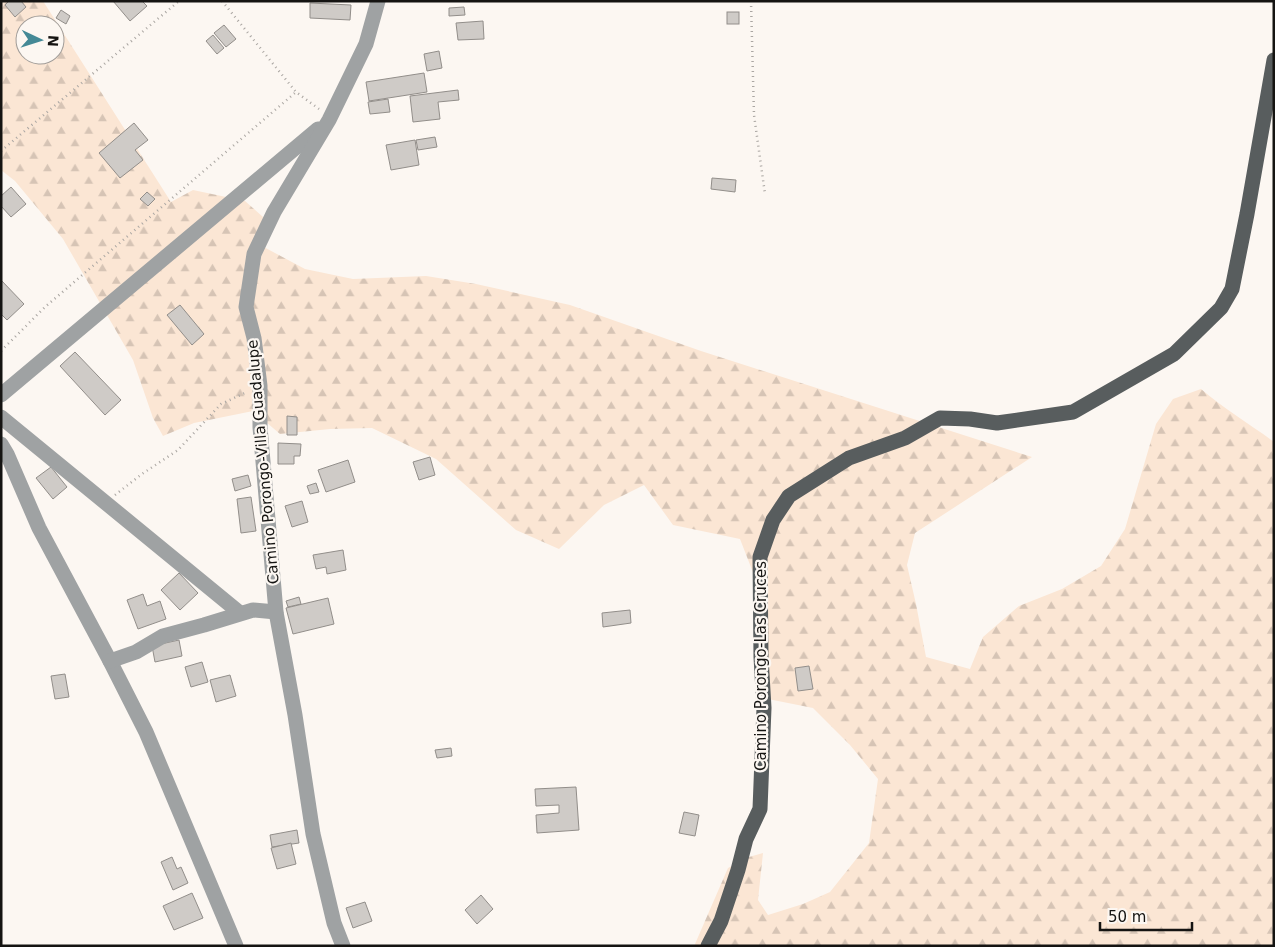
<svg xmlns="http://www.w3.org/2000/svg" width="1275" height="947" viewBox="0 0 1275 947" font-family="'DejaVu Sans',sans-serif">
	<style>
		.forest { fill: url(#forest-firs); fill-rule: evenodd }
		.building { fill: #cfcbc7; stroke: #928e8a }
		.lines { fill: none; stroke-linecap: round; stroke-linejoin: round }
		.path { stroke: #aaa6a2; stroke-width: 2.5; stroke-dasharray: 1 4; stroke-linecap: butt }
		.minor { stroke: #9fa2a3; stroke-width: 15 }
		.major { stroke: #585d5e; stroke-width: 15 }
		.labels { text-anchor: middle; dominant-baseline: central; stroke-width: 4.5; stroke-linejoin: round; paint-order: stroke }
		.street-label { font-size: 15px; fill: #151412; stroke: #fcf7f2 }
	</style>
	<defs>
		<pattern id="forest-firs" width="22" height="20" patternUnits="userSpaceOnUse" patternTransform="scale(1.25)"><rect width="22" height="20" fill="#fbe6d4"/><path d="M5 1l3.5 6h-7zM16 11l3.5 6h-7z" fill="#d6c4b5"/></pattern>
	</defs>
	<rect width="100%" height="100%" fill="#fcf7f2"/>
	<path class="forest" d="M 1,1 L 43,1 L 171,202 L 193,190 L 245,201 L 263,217 L 260,245 L 305,269 L 353,279 L 426,276 L 476,284 L 570,305 L 701,351 L 1032,457 L 915,533 L 907,565 L 916,604 L 926,657 L 970,669 L 983,637 L 1019,606 L 1062,589 L 1101,566 L 1125,529 L 1156,424 L 1173,399 L 1201,389 C 1224,409 1250,424 1274,442 L 1274,946 L 696,946 L 695,944 L 728,868 L 749,857 L 763,853 L 758,900 L 768,915 L 803,904 L 830,892 L 869,843 L 878,779 L 850,745 L 813,708 L 768,699 L 768,611 L 740,539 L 673,525 L 644,485 L 604,505 L 559,549 L 516,530 L 436,459 L 372,428 L 330,429 L 280,434 L 253,411 L 194,423 L 163,436 L 153,418 L 133,360 L 63,239 L 15,181 L 1,170 ZM 25,25 L 55,25 L 55,55 L 25,55 Z"/>
	<g class="building">
		<path d="M 9,1 L 21,1 L 26,7 L 15,17 L 5,5 Z"/>
		<path d="M 113,1 L 142,1 L 147,6 L 130,21 Z"/>
		<path d="M 310,3 L 351,5 L 350,20 L 310,18 Z"/>
		<path d="M 464,7 L 465,15 L 449,16 L 449,8 Z"/>
		<path d="M 61,10 L 70,16 L 66,24 L 56,18 Z"/>
		<rect x="727" y="12" width="12" height="12"/>
		<path d="M 483,21 L 484,39 L 458,40 L 456,23 Z"/>
		<path d="M 224,25 L 236,39 L 226,47 L 214,33 Z"/>
		<path d="M 213,35 L 224,48 L 217,54 L 206,41 Z"/>
		<path d="M 439,51 L 442,68 L 427,71 L 424,54 Z"/>
		<path d="M 424,73 L 427,92 L 369,101 L 366,82 Z"/>
		<path d="M 458,90 L 459,100 L 438,102 L 440,119 L 413,122 L 410,96 Z"/>
		<path d="M 388,99 L 390,112 L 370,114 L 368,102 Z"/>
		<path d="M 134,123 L 148,140 L 135,150 L 143,160 L 120,178 L 99,153 Z"/>
		<path d="M 435,137 L 437,147 L 418,150 L 416,140 Z"/>
		<path d="M 415,140 L 419,165 L 391,170 L 386,145 Z"/>
		<path d="M 712,178 L 736,180 L 735,192 L 711,189 Z"/>
		<path d="M 11,187 L 26,204 L 11,217 L 1,206 L 1,196 Z"/>
		<path d="M 147,192 L 155,199 L 148,206 L 140,199 Z"/>
		<path d="M 1,280 L 24,304 L 7,320 L 1,314 Z"/>
		<path d="M 180,305 L 204,334 L 192,345 L 167,315 Z"/>
		<path d="M 75,352 L 121,400 L 105,415 L 60,366 Z"/>
		<path d="M 287,416 L 297,417 L 297,435 L 287,435 Z"/>
		<path d="M 278,443 L 301,444 L 300,456 L 294,456 L 294,464 L 278,464 Z"/>
		<path d="M 430,457 L 435,475 L 419,480 L 413,462 Z"/>
		<path d="M 348,460 L 355,482 L 326,492 L 318,470 Z"/>
		<path d="M 51,467 L 67,487 L 53,499 L 36,478 Z"/>
		<path d="M 248,475 L 251,486 L 235,491 L 232,479 Z"/>
		<path d="M 316,483 L 319,492 L 310,494 L 307,486 Z"/>
		<path d="M 251,497 L 256,531 L 241,533 L 237,499 Z"/>
		<path d="M 302,501 L 308,522 L 292,527 L 285,506 Z"/>
		<path d="M 343,550 L 346,570 L 327,574 L 326,567 L 316,569 L 313,555 Z"/>
		<path d="M 179,573 L 198,593 L 180,610 L 161,590 Z"/>
		<path d="M 143,594 L 147,606 L 160,601 L 166,619 L 138,629 L 127,600 Z"/>
		<path d="M 299,597 L 301,604 L 288,607 L 286,601 Z"/>
		<path d="M 328,598 L 334,624 L 293,634 L 286,608 Z"/>
		<path d="M 630,610 L 631,623 L 603,627 L 602,613 Z"/>
		<path d="M 179,640 L 182,656 L 155,662 L 152,646 Z"/>
		<path d="M 202,662 L 208,682 L 191,687 L 185,667 Z"/>
		<path d="M 809,666 L 813,689 L 798,691 L 795,668 Z"/>
		<path d="M 65,674 L 69,697 L 55,699 L 51,676 Z"/>
		<path d="M 230,675 L 236,696 L 216,702 L 210,680 Z"/>
		<path d="M 451,748 L 452,756 L 437,758 L 435,750 Z"/>
		<path d="M 576,787 L 579,830 L 537,833 L 536,815 L 559,813 L 559,805 L 536,806 L 535,789 Z"/>
		<path d="M 684,812 L 699,815 L 695,836 L 679,833 Z"/>
		<path d="M 297,830 L 299,843 L 272,847 L 270,835 Z"/>
		<path d="M 291,843 L 296,864 L 277,869 L 271,848 Z"/>
		<path d="M 172,857 L 177,869 L 181,867 L 188,883 L 173,890 L 161,862 Z"/>
		<path d="M 192,893 L 203,918 L 174,930 L 163,906 Z"/>
		<path d="M 481,895 L 493,909 L 477,924 L 465,910 Z"/>
		<path d="M 365,902 L 372,921 L 353,928 L 346,908 Z"/>
	</g>
	<g class="lines">
		<g class="path">
			<path d="M 222,1 L 296,92 L 319,109"/>
			<path d="M 751,1 L 754,115 L 765,194"/>
			<path d="M 1,151 L 179,1"/>
			<path d="M 1,351 L 45,307 L 296,92"/>
			<path d="M 115,495 L 142,474 L 178,450 L 221,404 L 247,392"/>
		</g>
		<g class="minor">
			<path d="M 1,395 L 318,129"/>
			<path d="M 1,417 L 240,613"/>
			<path d="M 1,444 L 7,454 L 39,528 L 110,661 L 146,732 L 236,946"/>
			<path d="M 110,661 L 136,652 L 163,636 L 204,625 L 253,610 L 276,612"/>
			<path d="M 343,946 L 334,923 L 313,834 L 295,715 L 276,612 L 260,427 L 260,386 L 254,338 L 246,307 L 254,254 L 274,212 L 329,120 L 366,44 L 378,1"/>
		</g>
		<path class="major" d="M 708,946 L 721,921 L 738,870 L 746,839 L 760,809 L 764,708 L 761,657 L 760,557 L 773,520 L 789,496 L 849,458 L 905,438 L 940,418 L 970,419 L 997,423 L 1073,412 L 1174,354 L 1221,308 L 1232,289 L 1247,214 L 1274,60"/>
	</g>
	<g class="labels">
		<g class="street-label">
			<text transform="translate(263 462) rotate(-95)">Camino Porongo-Villa Guadalupe</text>
			<text transform="translate(761 666) rotate(-90)">Camino Porongo-Las Cruces</text>
		</g>
	</g>
	<rect width="1275" height="947" fill="none" stroke="#151412" stroke-width="5"/>
	<g transform="translate(40 40) rotate(94)"><circle r="24" fill="#fcf7f2" stroke="#a09c98"/>
	<path d="M0-4L9 19L0 12L-9 19Z" fill="#448996"/>
	<text y="-8" font-size="14" font-weight="bold" text-anchor="middle" fill="#151412">N</text>
	</g>
	<path d="M1100 922v8h92v-8" fill="none" stroke="#151412" stroke-width="2.5"/>
	<text x="1108" y="922" font-size="15" fill="#151412" stroke="#fcf7f2" stroke-width="4" paint-order="stroke">50 m</text>
</svg>
